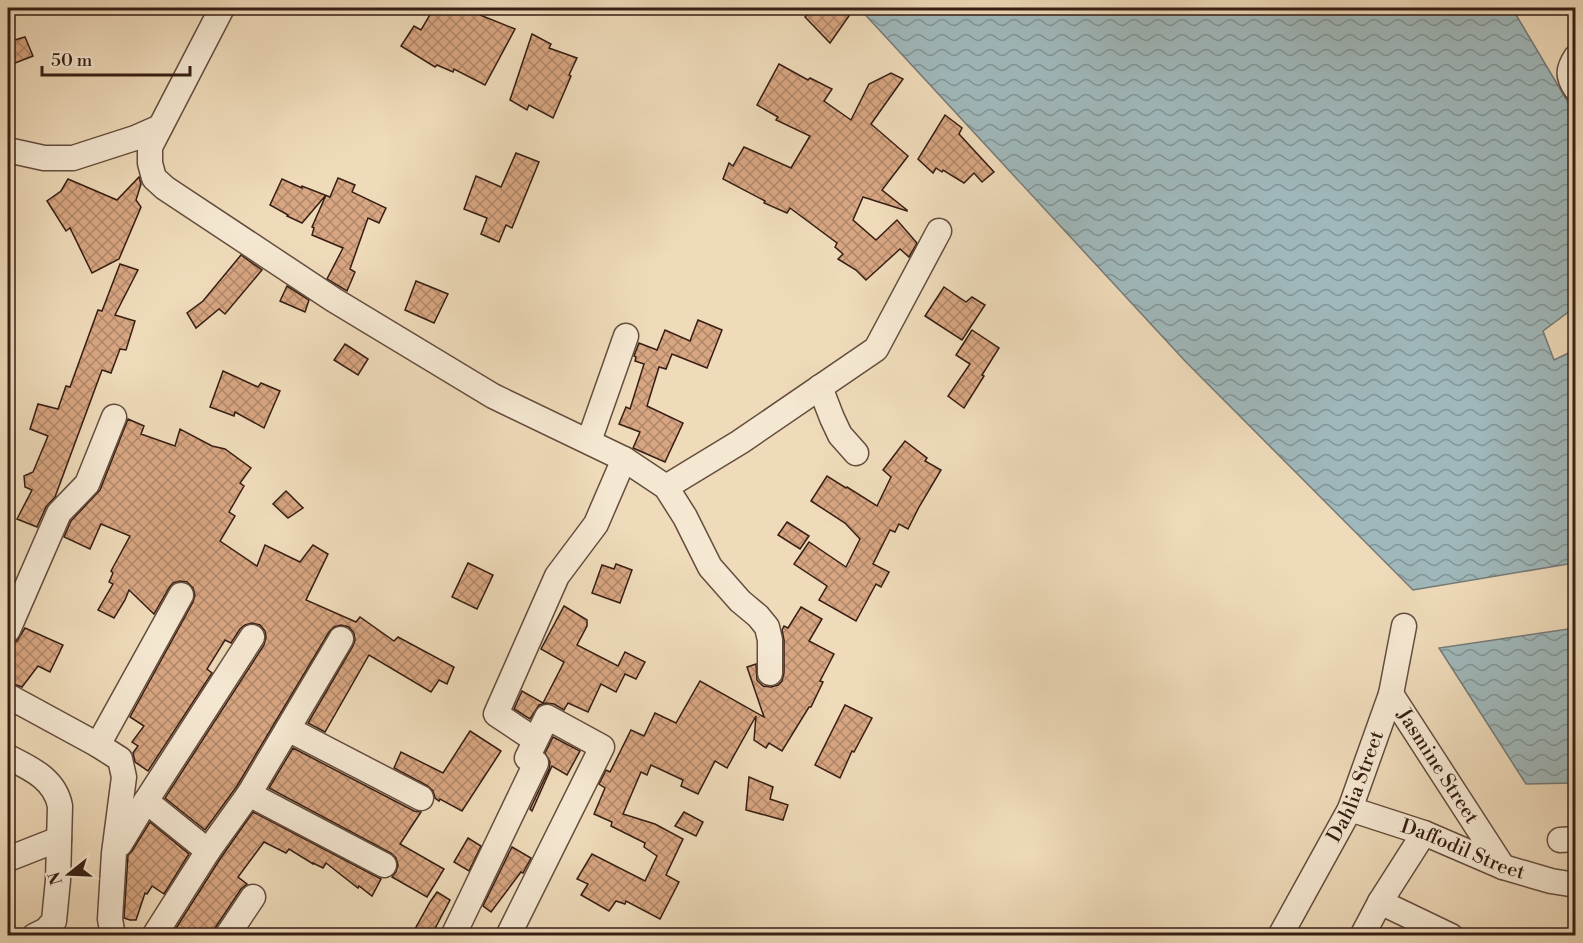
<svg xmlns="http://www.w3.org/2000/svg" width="1583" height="943" viewBox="0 0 1583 943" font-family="'Libre Bodoni',serif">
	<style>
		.water { fill: url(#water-waves); stroke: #757a78; stroke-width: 1.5 }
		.building { fill: url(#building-cross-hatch); stroke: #361e14; stroke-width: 1.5 }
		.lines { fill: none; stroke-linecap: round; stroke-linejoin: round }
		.minor-casing { stroke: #644d3e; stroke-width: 27 }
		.minor { stroke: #f5e8d2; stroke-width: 24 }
		.labels { text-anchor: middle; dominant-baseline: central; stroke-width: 4.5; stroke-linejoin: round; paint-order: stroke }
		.street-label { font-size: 20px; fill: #361e14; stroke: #f5e8d2 }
	</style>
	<defs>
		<pattern id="water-waves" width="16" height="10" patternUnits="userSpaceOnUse" patternTransform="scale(1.5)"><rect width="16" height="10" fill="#9fb8bb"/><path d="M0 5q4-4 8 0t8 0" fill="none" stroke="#829597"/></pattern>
		<pattern id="building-cross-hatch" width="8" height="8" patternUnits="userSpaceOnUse" patternTransform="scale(1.5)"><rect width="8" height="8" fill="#d8a682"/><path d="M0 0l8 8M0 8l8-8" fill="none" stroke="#b08769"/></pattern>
	</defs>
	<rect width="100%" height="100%" fill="#efdbba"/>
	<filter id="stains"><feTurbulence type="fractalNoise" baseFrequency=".00333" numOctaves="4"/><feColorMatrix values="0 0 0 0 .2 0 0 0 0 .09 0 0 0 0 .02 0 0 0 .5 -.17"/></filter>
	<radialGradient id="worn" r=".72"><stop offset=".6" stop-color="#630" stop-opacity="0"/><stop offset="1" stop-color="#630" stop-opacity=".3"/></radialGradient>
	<g class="water">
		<path d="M 859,8 L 1512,8 L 1575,114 L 1575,307 L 1543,331 L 1554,360 L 1575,350 L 1575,569 L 1574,563 L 1413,590 L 1185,361 Z"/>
		<path d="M 1575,628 L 1575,783 L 1526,784 L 1439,648 Z"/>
	</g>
	<g class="building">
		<path d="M 434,8 L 469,8 L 481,11 L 480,15 L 515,29 L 485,85 L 454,69 L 453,72 L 437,65 L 435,67 L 401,46 L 414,26 L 421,30 Z"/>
		<path d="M 812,8 L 839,8 L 849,16 L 830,43 L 805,17 Z"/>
		<path d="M 532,34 L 551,44 L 549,48 L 577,58 L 569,75 L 571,76 L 553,118 L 529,105 L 527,110 L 510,100 Z"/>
		<path d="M 25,37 L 33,56 L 10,65 L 8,56 L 8,42 Z"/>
		<path d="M 779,64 L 808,80 L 810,78 L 832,89 L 824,101 L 851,120 L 869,84 L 891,73 L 903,79 L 871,124 L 908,156 L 882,190 L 907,210 L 907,211 L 863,197 L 853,220 L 876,240 L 897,220 L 917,243 L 909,257 L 900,249 L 866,280 L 856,270 L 838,259 L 843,254 L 835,247 L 837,243 L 790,208 L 787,213 L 764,203 L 765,201 L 723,179 L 729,163 L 733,166 L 744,147 L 791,168 L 810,136 L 776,120 L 778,117 L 757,105 Z"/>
		<path d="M 945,115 L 962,128 L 959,134 L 994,172 L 982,182 L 974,173 L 964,183 L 943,170 L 942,172 L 936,168 L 933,173 L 918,159 Z"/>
		<path d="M 516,153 L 539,162 L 512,228 L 506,225 L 499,242 L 481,234 L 487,218 L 464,209 L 476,176 L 501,187 Z"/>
		<path d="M 139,177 L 141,184 L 136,200 L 141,207 L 119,259 L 92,273 L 70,228 L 66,231 L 47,201 L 61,191 L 68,179 L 117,200 Z"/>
		<path d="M 338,178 L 355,185 L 352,192 L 386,208 L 379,223 L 368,218 L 350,269 L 355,272 L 347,291 L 327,279 L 343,248 L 312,235 L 314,228 L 312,227 L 326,195 L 302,223 L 287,216 L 288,215 L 270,205 L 282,179 L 302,188 L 302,186 L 330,197 Z"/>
		<path d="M 241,255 L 262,270 L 225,314 L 219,309 L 196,328 L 187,313 L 203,301 Z"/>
		<path d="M 120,264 L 138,270 L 115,315 L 135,321 L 126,350 L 120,349 L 111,373 L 102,370 L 55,497 L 46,507 L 37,527 L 17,519 L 32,490 L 25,487 L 24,476 L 33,472 L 48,436 L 30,429 L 38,404 L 58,409 L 66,386 L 70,387 L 98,310 L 102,311 Z"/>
		<path d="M 416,281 L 448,294 L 434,323 L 405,310 Z"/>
		<path d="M 287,286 L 309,300 L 305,312 L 280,301 Z"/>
		<path d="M 944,287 L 966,302 L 972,297 L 985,305 L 962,340 L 925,316 Z"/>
		<path d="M 698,320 L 722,330 L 707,368 L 672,354 L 666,369 L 659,367 L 647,406 L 683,423 L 665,462 L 633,448 L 640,432 L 619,424 L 626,407 L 630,409 L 644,364 L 635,361 L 636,357 L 634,356 L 639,343 L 657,350 L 665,330 L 690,341 Z"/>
		<path d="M 972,330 L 999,348 L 982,375 L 984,376 L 964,408 L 948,396 L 970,364 L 956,355 Z"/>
		<path d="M 345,344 L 368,359 L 358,375 L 334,360 Z"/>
		<path d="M 223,371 L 258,387 L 261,383 L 280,391 L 264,428 L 235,412 L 234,416 L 210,407 Z"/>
		<path d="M 128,419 L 144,426 L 141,434 L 175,446 L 180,429 L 212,446 L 225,449 L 251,468 L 240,483 L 244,486 L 229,512 L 235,516 L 220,541 L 257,566 L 265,545 L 300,562 L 313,545 L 328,554 L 306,600 L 356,622 L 360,617 L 394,641 L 398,637 L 454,667 L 447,684 L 439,680 L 431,692 L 369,655 L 325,732 L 308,723 L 353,646 L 355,640 L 354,633 L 349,627 L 341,625 L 334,627 L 329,632 L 237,786 L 205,830 L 165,798 L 264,645 L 266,637 L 265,631 L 260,625 L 252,623 L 245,625 L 240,629 L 231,643 L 225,640 L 207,669 L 212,673 L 148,771 L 135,762 L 133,753 L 138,746 L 132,742 L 144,726 L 130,717 L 193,602 L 195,595 L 193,588 L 187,582 L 180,581 L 173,583 L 169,588 L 154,614 L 129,590 L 125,600 L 114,618 L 98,610 L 113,584 L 109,582 L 113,573 L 111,571 L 130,536 L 101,524 L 90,549 L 64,537 L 71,521 L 100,490 Z"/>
		<path d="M 905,441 L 927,458 L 925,461 L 941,470 L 919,507 L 908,529 L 899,524 L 895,532 L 890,530 L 873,564 L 889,572 L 881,587 L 876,584 L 856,621 L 819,600 L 827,586 L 794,564 L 809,542 L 846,567 L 860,539 L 845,523 L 811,501 L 827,476 L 846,488 L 847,487 L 877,506 L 891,477 L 883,470 Z"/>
		<path d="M 286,491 L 303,508 L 288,518 L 273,504 Z"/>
		<path d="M 787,522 L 809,536 L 800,549 L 778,535 Z"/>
		<path d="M 468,563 L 493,575 L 477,609 L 452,597 Z"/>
		<path d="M 616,564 L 632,570 L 620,603 L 592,593 L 602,565 L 614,569 Z"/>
		<path d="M 564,606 L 587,620 L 587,626 L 577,645 L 618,666 L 625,652 L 645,662 L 636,679 L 625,674 L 616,692 L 601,684 L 588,712 L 568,703 L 564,710 L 554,704 L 546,703 L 539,705 L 530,719 L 514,709 L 522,691 L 543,703 L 564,662 L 541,649 Z"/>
		<path d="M 801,607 L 822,619 L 809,641 L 834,654 L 820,681 L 823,682 L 811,707 L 809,707 L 782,751 L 769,743 L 766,748 L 754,740 L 756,716 L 727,768 L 715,761 L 698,794 L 681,786 L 683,780 L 651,765 L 647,775 L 641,772 L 623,814 L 655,824 L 683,839 L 666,875 L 679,882 L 660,919 L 626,901 L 625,904 L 616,901 L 609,911 L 581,895 L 588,884 L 577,879 L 592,854 L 645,881 L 657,856 L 644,847 L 645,843 L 611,826 L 612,822 L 594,814 L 605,788 L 599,784 L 606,770 L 610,772 L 631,730 L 644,736 L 655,713 L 676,723 L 700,681 L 764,717 L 747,667 L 756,664 L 757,680 L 763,686 L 771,687 L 778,685 L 782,681 L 784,673 L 784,640 L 782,630 L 784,626 L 788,628 Z"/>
		<path d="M 25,628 L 63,645 L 50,672 L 38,666 L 22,687 L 8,682 L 8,644 L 17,641 Z"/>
		<path d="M 845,705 L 872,718 L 854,752 L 852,751 L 840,778 L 815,765 Z"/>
		<path d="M 470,731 L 501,751 L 462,811 L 440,799 L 439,801 L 435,798 L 433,791 L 428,786 L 394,768 L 401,752 L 443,773 Z"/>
		<path d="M 553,737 L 580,751 L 567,775 L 552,766 L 532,811 L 530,809 L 549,769 L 550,762 L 545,753 Z"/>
		<path d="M 293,748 L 414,811 L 421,812 L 400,844 L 444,869 L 427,897 L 392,877 L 396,872 L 398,865 L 396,858 L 391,853 L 269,788 Z"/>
		<path d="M 749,777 L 773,787 L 770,799 L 788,805 L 783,820 L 746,810 Z"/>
		<path d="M 253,812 L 381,879 L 372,896 L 359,886 L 358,888 L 326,863 L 323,868 L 313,863 L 313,864 L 289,849 L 286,853 L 264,842 L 238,877 L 247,884 L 241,889 L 215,928 L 213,936 L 171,936 L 220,859 Z"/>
		<path d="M 684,812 L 703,822 L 696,836 L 675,826 Z"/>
		<path d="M 150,822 L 189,854 L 164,894 L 152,886 L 147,894 L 145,893 L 136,920 L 130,920 L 124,918 L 128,855 L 132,851 Z"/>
		<path d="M 468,838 L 481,846 L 469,871 L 454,862 Z"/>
		<path d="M 512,847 L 531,858 L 523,873 L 521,872 L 491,912 L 483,906 Z"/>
		<path d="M 437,892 L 450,900 L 431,936 L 426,936 L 415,929 L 430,902 Z"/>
	</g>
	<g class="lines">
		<g class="minor-casing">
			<g id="minor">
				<path d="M 222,8 L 150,147 L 150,163 L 154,178 L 165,188 L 334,300 L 493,396 L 624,459 L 666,487 L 685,517 L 710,567 L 740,601 L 758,616 L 767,627 L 770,640 L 770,673"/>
				<path d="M 1576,57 C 1568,69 1567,76 1576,89"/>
				<path d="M 12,151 L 44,158 L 73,158 L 135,138 L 160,127"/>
				<path d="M 820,387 L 832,418 L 840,435 L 856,453"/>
				<path d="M 589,441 L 626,336"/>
				<path d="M 666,487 L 740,442 L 876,349 L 939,231"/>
				<path d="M 8,630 L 59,513 L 87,484 L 114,417"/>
				<path id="s1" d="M 1391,694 L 1503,867"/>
				<path d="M 8,696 L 98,745 L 120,759 L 124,777 L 114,853 L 110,919 L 113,936"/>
				<path d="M 288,729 L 421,798"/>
				<path d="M 535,740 L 496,714 L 557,576 L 596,524 L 624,459"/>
				<path d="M 98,745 L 181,595"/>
				<path d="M 8,757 C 30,768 55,779 60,806 L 58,880 L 54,921 L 46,930 L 34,936"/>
				<path d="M 249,794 L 384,865"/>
				<path d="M 146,801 L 208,851"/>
				<path id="s2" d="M 1350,809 L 1424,833 L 1503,867 L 1551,881 L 1576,885"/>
				<path d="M 1560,840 L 1576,839"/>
				<path d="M 120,844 L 146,801 L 252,637"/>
				<path d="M 8,859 L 59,839"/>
				<path d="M 1380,902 L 1451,936"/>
				<path d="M 154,936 L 208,851 L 249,794 L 341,639"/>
				<path d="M 227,936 L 253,897"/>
				<path d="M 453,936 L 536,763 L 527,758 L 547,717 L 602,747 L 508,936"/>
				<path id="s3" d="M 1280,936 L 1350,809 L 1391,694 L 1404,626"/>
				<path d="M 1362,936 L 1380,902 L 1424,833"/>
			</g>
		</g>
		<use href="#minor" class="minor"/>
	</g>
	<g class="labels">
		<g class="street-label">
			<text stroke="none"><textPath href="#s1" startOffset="86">Jasmine Street</textPath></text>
			<text stroke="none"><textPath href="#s3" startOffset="168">Dahlia Street</textPath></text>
			<text stroke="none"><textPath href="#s2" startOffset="120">Daffodil Street</textPath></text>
		</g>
	</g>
	<rect width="1583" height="943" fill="none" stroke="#efdbba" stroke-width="30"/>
	<rect x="9" y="9" width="1565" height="925" fill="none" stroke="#361e14" stroke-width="3"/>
	<rect x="15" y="15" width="1553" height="913" fill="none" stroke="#361e14" stroke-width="1.5"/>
	<g transform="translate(69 874) rotate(252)" stroke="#f5e8d2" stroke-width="4.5" paint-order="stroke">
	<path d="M0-4.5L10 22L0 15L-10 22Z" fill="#361e14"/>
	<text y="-9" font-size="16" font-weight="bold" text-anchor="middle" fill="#361e14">N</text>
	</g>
	<path d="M42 66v9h148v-9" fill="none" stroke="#361e14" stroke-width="3"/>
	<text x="51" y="66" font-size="18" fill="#361e14" stroke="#f5e8d2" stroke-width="4.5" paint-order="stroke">50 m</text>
	<rect width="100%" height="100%" filter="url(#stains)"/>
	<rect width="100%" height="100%" fill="url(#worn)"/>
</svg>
